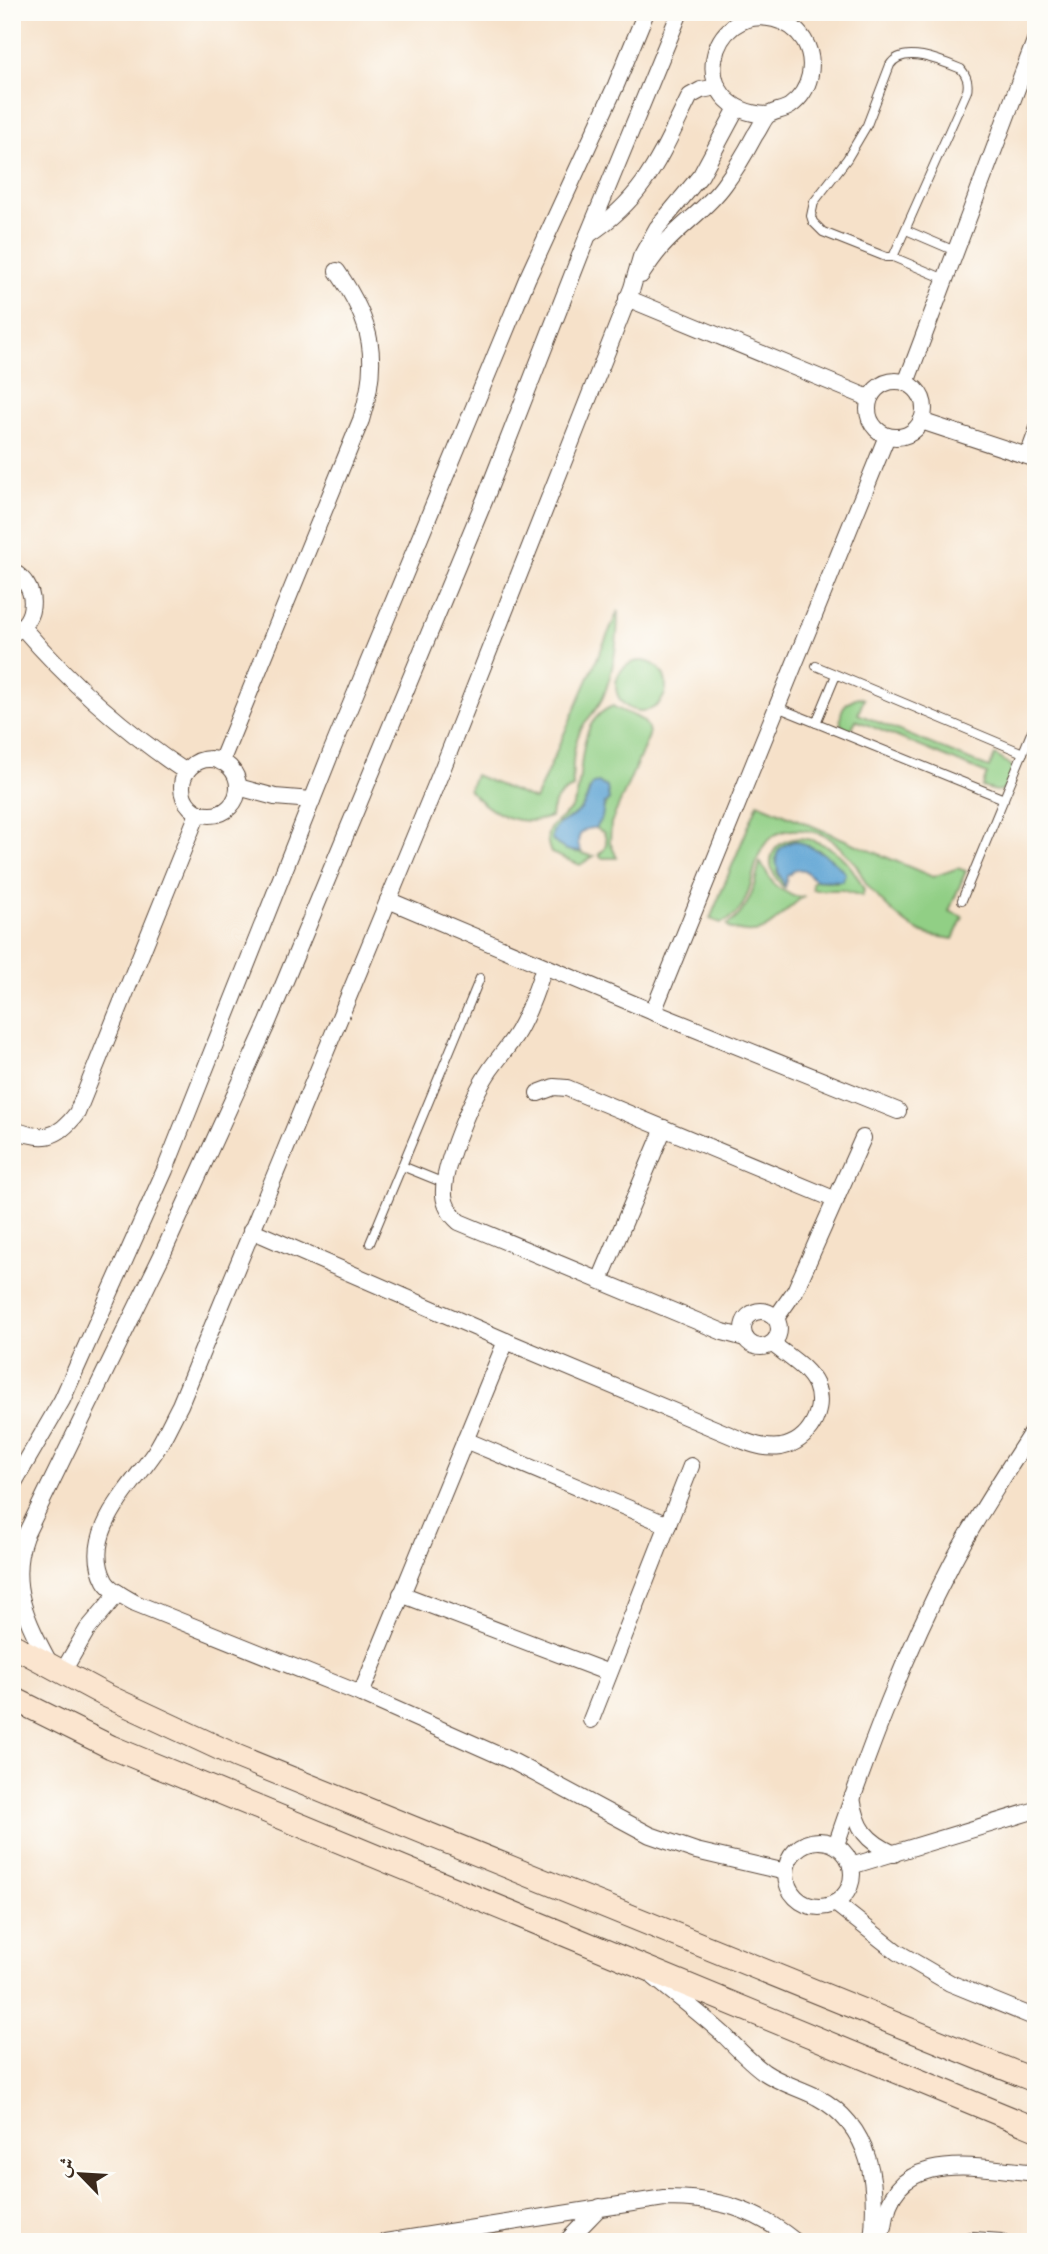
<svg xmlns="http://www.w3.org/2000/svg" width="1048" height="2254" viewBox="0 0 1048 2254" font-family="'IM FELL Great Primer',Amiri,serif">
	<style>
		.green { fill: #91cf85; stroke: #667c52; stroke-width: 2 }
		.water { fill: #5ea4d4; stroke: #4c6779; stroke-width: 2 }
		.lines { fill: none; stroke-linecap: round; stroke-linejoin: round }
		.service-casing { stroke: #574538; stroke-width: 10 }
		.minor-casing { stroke: #574538; stroke-width: 18 }
		.secondary-casing { stroke: #574538; stroke-width: 25 }
		.service { stroke: #fff; stroke-width: 8 }
		.minor { stroke: #fff; stroke-width: 16 }
		.secondary { stroke: #fbe5cf; stroke-width: 23 }
	</style>
	<rect width="100%" height="100%" fill="#fdfcf7"/>
	<filter id="ink" filterUnits="userSpaceOnUse"><feTurbulence type="fractalNoise" baseFrequency=".0143" numOctaves="2"/><feDisplacementMap in="SourceGraphic" scale="14" xChannelSelector="R" yChannelSelector="G"/><feConvolveMatrix kernelMatrix="1 2 1 2 8 2 1 2 1" color-interpolation-filters="sRGB"/></filter>
	<filter id="wash" filterUnits="userSpaceOnUse"><feTurbulence type="fractalNoise" baseFrequency=".00686" numOctaves="4" result="noise"/><feDisplacementMap in="SourceGraphic" scale="28" xChannelSelector="R" yChannelSelector="G"/><feGaussianBlur stdDeviation="1.57" result="paint"/><feColorMatrix in="noise" values="0 0 0 0 0 0 0 0 0 0 0 0 0 0 0 0 0 1.4 0 .05"/><feComposite in="paint" operator="in"/></filter>
	<g filter="url(#wash)">
		<rect width="100%" height="100%" fill="#f6e1c9"/>
		<g class="green">
			<path d="M 618,611 C 618,640 614,670 603,697 C 598,708 591,715 584,724 C 572,742 572,767 573,788 C 559,793 552,802 551,817 C 519,828 491,814 469,790 L 475,775 L 535,800 Z"/>
			<circle cx="641" cy="686" r="25"/>
			<path d="M 858,697 L 864,699 L 858,714 L 989,768 L 995,755 L 1012,766 L 1013,774 L 1004,790 L 996,791 L 982,787 L 987,774 L 856,720 L 849,734 L 841,724 C 839,709 845,702 858,697 Z"/>
			<path d="M 613,706 C 627,716 649,715 649,736 L 611,823 L 610,842 L 617,858 L 601,858 L 599,854 C 607,849 608,842 604,833 L 595,828 C 602,818 601,808 609,800 L 589,790 C 586,808 576,816 559,823 L 573,852 C 582,851 586,856 594,856 L 580,865 L 551,853 C 537,819 568,824 576,799 C 585,768 575,721 613,706 Z"/>
			<path d="M 758,803 L 933,877 L 958,868 L 966,871 L 949,911 L 963,917 L 953,939 C 944,937 935,937 926,934 C 908,929 880,901 868,886 C 864,881 861,874 858,868 C 851,857 841,848 832,840 C 824,833 812,831 802,830 C 735,826 770,906 721,923 L 710,919 Z"/>
			<path d="M 800,838 C 831,841 852,862 864,890 L 862,896 L 842,890 L 813,890 L 812,883 L 815,880 L 837,882 L 821,851 L 795,841 L 777,872 L 785,887 L 783,887 C 762,865 769,841 800,838 Z"/>
			<path d="M 760,862 L 775,886 L 793,896 L 803,897 C 775,916 769,943 729,928 L 727,925 C 750,911 754,887 760,862 Z"/>
		</g>
		<g class="water">
			<path d="M 599,783 L 607,787 L 609,800 L 604,805 L 602,818 L 595,828 C 581,827 574,839 581,851 C 570,853 560,848 552,840 C 551,821 570,822 581,809 C 588,802 587,792 593,784 Z"/>
			<path d="M 795,841 C 816,848 831,856 845,873 L 843,881 L 815,880 L 804,870 L 796,869 L 787,876 L 785,887 C 776,869 767,848 795,841 Z"/>
		</g>
	</g>
	<g filter="url(#ink)">
		<g class="lines">
			<g class="service-casing">
				<g id="service">
					<path d="M 906,230 L 955,251"/>
					<path d="M 893,257 L 967,91 C 969,82 967,76 961,69 C 942,61 903,44 890,65 L 867,125 L 847,159 L 814,202 L 811,216 L 813,222 L 823,232 L 886,257 L 893,257 L 945,279"/>
					<path d="M 1024,455 L 1036,422"/>
					<path d="M 816,666 L 1023,753"/>
					<path d="M 777,707 L 1004,799"/>
					<path d="M 816,723 L 836,675"/>
					<path d="M 962,900 L 1036,721"/>
					<path d="M 402,1166 L 444,1183"/>
					<path d="M 370,1243 L 480,978"/>
				</g>
			</g>
			<g class="minor-casing">
				<g id="minor">
					<path d="M 737,108 L 701,175 L 657,228 L 641,257 L 632,288 L 442,770 L 180,1405 C 172,1420 164,1438 155,1452 C 131,1488 80,1534 105,1581 C 110,1590 125,1597 135,1603 L 361,1694 L 514,1762 L 650,1835 L 696,1851 L 786,1872"/>
					<path d="M 588,235 C 646,197 660,156 690,96 L 701,90 L 718,87"/>
					<path d="M 641,275 C 647,266 653,257 660,249 C 679,226 707,209 724,185 C 736,169 746,152 755,135 C 759,130 762,122 766,117 C 771,111 783,111 790,106 C 811,91 817,62 804,40 C 797,29 786,22 774,19 C 709,2 682,110 767,115"/>
					<path d="M 627,298 L 869,398"/>
					<circle cx="896" cy="409" r="28"/>
					<path d="M 906,383 L 1036,38"/>
					<path d="M 921,421 L 1036,459"/>
					<path d="M 12,571 C 38,586 39,619 12,634"/>
					<path d="M 22,627 C 71,684 124,731 186,772"/>
					<circle cx="210" cy="787" r="28"/>
					<path d="M 221,762 L 361,420 C 380,360 373,323 337,271"/>
					<path d="M 238,787 L 275,797 L 312,800"/>
					<path d="M 388,900 L 653,1012 L 898,1111"/>
					<path d="M 544,967 C 537,989 530,1010 518,1031 C 510,1045 499,1057 490,1070 C 473,1095 442,1166 444,1195 C 445,1207 451,1215 459,1222 L 723,1332 L 745,1338"/>
					<path d="M 653,1012 L 887,436"/>
					<path d="M 538,1093 L 554,1087 L 567,1088 L 836,1200"/>
					<path d="M 12,1129 C 42,1141 57,1140 77,1113 L 198,813"/>
					<path d="M 251,1230 L 506,1341 L 744,1441 C 757,1446 768,1449 781,1447 C 809,1442 826,1411 816,1385 C 808,1367 787,1356 773,1344"/>
					<path d="M 600,1280 L 664,1128"/>
					<circle cx="761" cy="1329" r="18"/>
					<path d="M 776,1318 L 795,1291 L 863,1138"/>
					<path d="M 465,1440 L 668,1525"/>
					<path d="M 12,1486 L 62,1400 L 165,1170 L 332,750 L 527,279 L 616,85 L 646,12"/>
					<path d="M 401,1594 L 609,1673"/>
					<path d="M 51,1666 C 28,1623 7,1585 25,1536 L 163,1253 L 268,1022 L 485,499 L 588,235 L 680,12"/>
					<path d="M 62,1673 L 87,1630 L 118,1593"/>
					<path d="M 361,1694 L 506,1341"/>
					<path d="M 591,1720 L 691,1466"/>
					<path d="M 852,1798 C 857,1829 866,1841 894,1854"/>
					<circle cx="819" cy="1874" r="33"/>
					<path d="M 836,1845 C 869,1749 905,1653 952,1563 C 977,1516 1007,1471 1036,1426"/>
					<path d="M 851,1866 L 1036,1810"/>
					<path d="M 835,1903 L 897,1952 L 950,1983 L 1036,2018"/>
					<path d="M 654,1977 C 677,1996 702,2015 724,2035 C 737,2048 749,2061 764,2072 C 780,2083 799,2088 817,2097 C 873,2127 878,2185 872,2242"/>
					<path d="M 884,2227 C 892,2146 979,2168 1036,2173"/>
					<path d="M 385,2242 L 664,2198 C 717,2198 754,2208 796,2242"/>
					<path d="M 566,2242 L 600,2207"/>
					<path d="M 961,2242 L 973,2240 L 1002,2242"/>
				</g>
			</g>
			<g class="secondary-casing">
				<g id="secondary">
					<path d="M 12,1645 L 105,1695 L 236,1756 L 1036,2081"/>
					<path d="M 12,1698 L 111,1747 L 1036,2129"/>
				</g>
			</g>
			<use href="#service" class="service"/>
			<use href="#minor" class="minor"/>
			<use href="#secondary" class="secondary"/>
		</g>
	</g>
	<rect width="1048" height="2254" fill="none" stroke="#fdfcf7" stroke-width="42"/>
	<g transform="translate(80 2174) rotate(295)" stroke="#fdfcf7" stroke-width="5" paint-order="stroke">
	<path d="M0-5L12 26L0 18L-12 26Z" fill="#3b2a1e"/>
	<text y="-10" font-size="19" font-weight="bold" text-anchor="middle" fill="#3b2a1e">ش</text>
	</g>
</svg>
